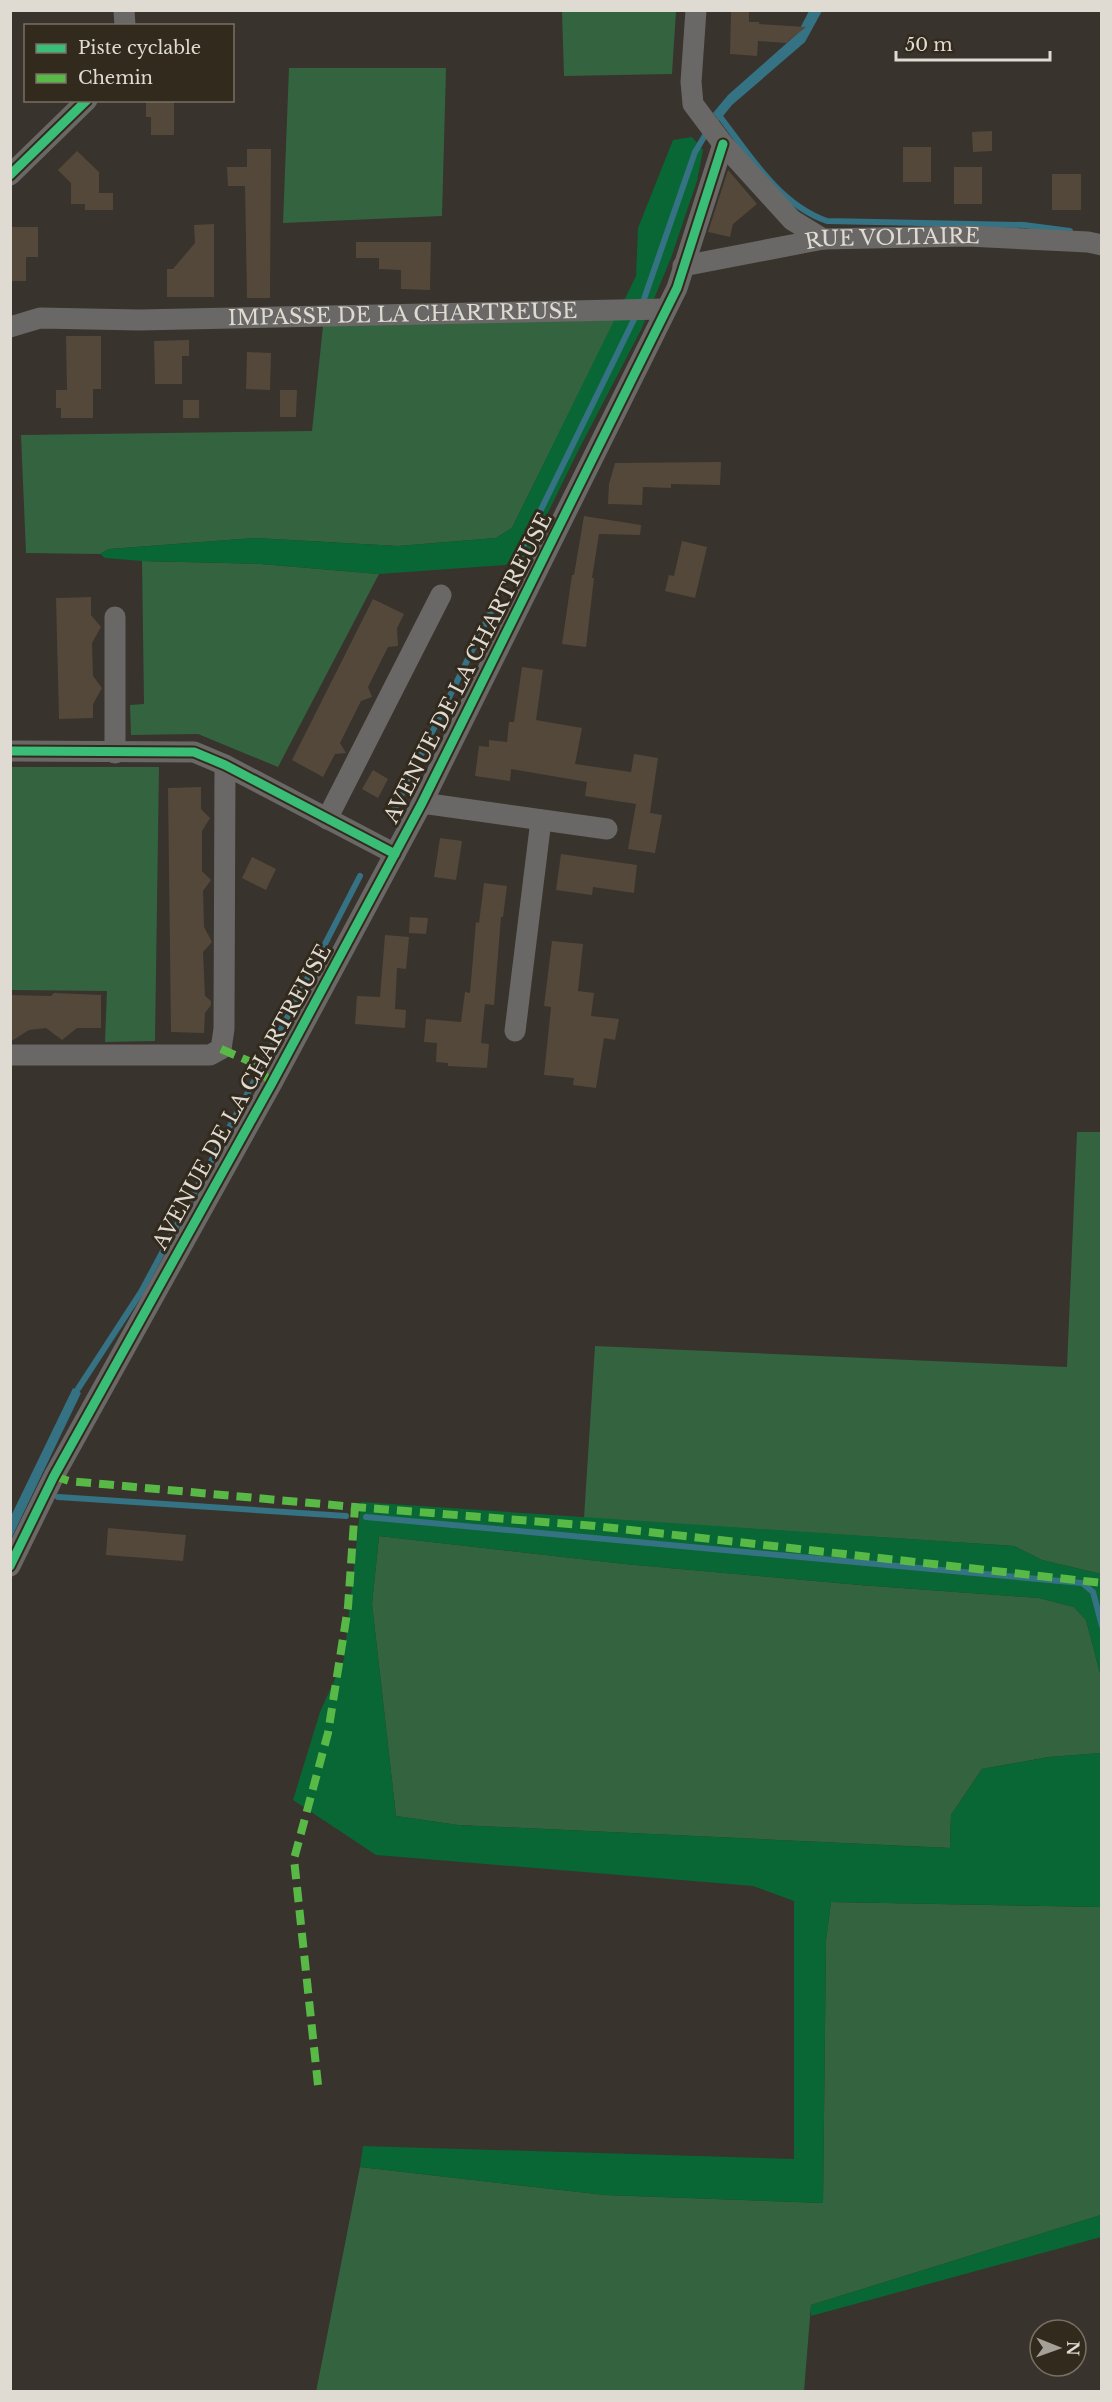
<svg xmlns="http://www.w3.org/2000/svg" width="1112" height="2402" viewBox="0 0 1112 2402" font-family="'Libre Baskerville',serif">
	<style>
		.green { fill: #346340 }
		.forest { fill: #086734 }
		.water { fill: #347284 }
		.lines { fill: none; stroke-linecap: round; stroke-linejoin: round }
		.stream { stroke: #347284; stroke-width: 6 }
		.building { fill: #54483b }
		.minor { stroke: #6a6866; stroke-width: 21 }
		.quiet { stroke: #58b947; stroke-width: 8; stroke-dasharray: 15 8; stroke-linecap: butt }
		.cycleway-casing { stroke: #332a1e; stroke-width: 13 }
		.cycleway { stroke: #3abd76; stroke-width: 9 }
		.labels { text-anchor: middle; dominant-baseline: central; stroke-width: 6; stroke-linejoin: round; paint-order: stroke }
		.street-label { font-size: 21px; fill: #dfdad2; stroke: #332a1e }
	</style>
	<rect width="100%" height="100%" fill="#38332c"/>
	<g class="green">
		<path d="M 562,11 L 676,11 L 672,74 L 564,76 Z"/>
		<path d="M 289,68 L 446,68 L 442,216 L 283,223 Z"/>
		<path d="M 623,304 L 512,528 L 496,538 L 398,546 L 255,538 L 109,549 L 100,554 L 26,553 L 21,435 L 312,431 L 323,326 Z"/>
		<path d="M 142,561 L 261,564 L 379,574 L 278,767 L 198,734 L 131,735 L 130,705 L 144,704 Z"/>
		<path d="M 11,767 L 159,767 L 155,1041 L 105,1042 L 107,991 L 11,990 Z"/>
		<path d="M 1077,1132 L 1101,1132 L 1101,1574 L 1042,1560 L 1014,1546 L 584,1518 L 595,1346 L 1067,1367 Z"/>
		<path d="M 379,1536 L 625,1564 L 860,1585 L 1039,1598 L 1074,1607 L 1086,1620 L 1101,1677 L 1101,1753 L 1049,1757 L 982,1769 L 951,1815 L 950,1848 L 458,1825 L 396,1816 L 372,1604 Z"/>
		<path d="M 831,1902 L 1101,1907 L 1101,2215 L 811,2305 L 804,2391 L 316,2392 L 360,2167 L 605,2195 L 823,2203 L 826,1940 Z"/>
	</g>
	<g class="forest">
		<path d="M 692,137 L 703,150 L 697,181 L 671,258 L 641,330 L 577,453 L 527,556 L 505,565 L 379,574 L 261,564 L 142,561 L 105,558 L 100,554 L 109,549 L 255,538 L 398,546 L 496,538 L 512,528 L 636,276 L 638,228 L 673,140 Z"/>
		<path d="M 361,1502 L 1014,1546 L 1042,1560 L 1101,1574 L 1101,1677 L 1086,1620 L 1074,1607 L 1039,1598 L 860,1585 L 625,1564 L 379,1536 L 372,1604 L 396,1816 L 458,1825 L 950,1848 L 951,1815 L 982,1769 L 1049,1757 L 1101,1753 L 1101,1907 L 831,1902 L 826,1940 L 823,2203 L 605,2195 L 360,2167 L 363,2146 L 794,2159 L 794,1901 L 753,1886 L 376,1855 L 293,1800 L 320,1712 L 344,1659 Z"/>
		<path d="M 1101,2215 L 1101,2237 L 811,2316 L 811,2305 Z"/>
	</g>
	<g class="water">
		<path d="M 809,11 L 822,11 L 805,42 L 732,105 L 719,121 L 713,113 L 728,95 L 797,34 Z"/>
		<path d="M 73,1388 L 81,1393 L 11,1539 L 11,1516 Z"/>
	</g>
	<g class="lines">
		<g class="stream">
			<path d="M 718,114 C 749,154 778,204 827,221 L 1024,225 L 1070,231"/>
			<path d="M 395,808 L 644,299 L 695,152 L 707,132"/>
			<path d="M 74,1395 L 141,1292 L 260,1070 L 360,876"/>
			<path d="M 58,1497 L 346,1516"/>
			<path d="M 366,1517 L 1082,1583 L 1093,1592 L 1102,1626"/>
		</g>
	</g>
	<g class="building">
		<path d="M 731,10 L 749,10 L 749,22 L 759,22 L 759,24 L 806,27 L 786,43 L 758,41 L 757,56 L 730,54 Z"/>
		<path d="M 146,100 L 174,100 L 174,135 L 151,135 L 151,117 L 146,117 Z"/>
		<path d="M 992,131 L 992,151 L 973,152 L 972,132 Z"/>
		<rect x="903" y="147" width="28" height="35"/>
		<path d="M 247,149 L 271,149 L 270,298 L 247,298 L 245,186 L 228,186 L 227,167 L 247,167 Z"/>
		<path d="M 77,151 L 99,172 L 99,193 L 113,193 L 113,210 L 85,210 L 85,204 L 71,204 L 71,183 L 58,170 Z"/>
		<rect x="954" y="167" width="28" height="37"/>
		<path d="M 728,170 L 757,204 L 733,224 L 730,237 L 708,232 Z"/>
		<rect x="1052" y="174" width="29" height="36"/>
		<path d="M 214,224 L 214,297 L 167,297 L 167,269 L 173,269 L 195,243 L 194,225 Z"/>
		<path d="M 10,227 L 38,227 L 38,257 L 26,257 L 26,281 L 10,281 Z"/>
		<path d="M 356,242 L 431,242 L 430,290 L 401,289 L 401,270 L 379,269 L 379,258 L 356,258 Z"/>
		<path d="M 66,336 L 101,336 L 101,389 L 93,389 L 93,418 L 61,418 L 61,408 L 56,408 L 56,390 L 67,390 Z"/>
		<path d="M 189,340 L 189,356 L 182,356 L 182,384 L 155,384 L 154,341 Z"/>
		<path d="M 247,352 L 271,353 L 270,390 L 246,389 Z"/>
		<path d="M 280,390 L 297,390 L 296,417 L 280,417 Z"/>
		<rect x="183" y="400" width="16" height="18"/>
		<path d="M 721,462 L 720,485 L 671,484 L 671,488 L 643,487 L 642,505 L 608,504 L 609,484 L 615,463 Z"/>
		<path d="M 584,516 L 641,525 L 640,535 L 599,534 L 592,578 L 594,578 L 586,647 L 562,644 L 572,575 L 574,575 Z"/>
		<path d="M 682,541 L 707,547 L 695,598 L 665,591 L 669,575 L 674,576 Z"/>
		<path d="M 91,597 L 91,615 L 101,627 L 92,643 L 93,676 L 102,688 L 93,704 L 93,718 L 59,719 L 56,598 Z"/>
		<path d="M 373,599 L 404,614 L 397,628 L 398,646 L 388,647 L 368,687 L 372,697 L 361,701 L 340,743 L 346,753 L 335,754 L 323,777 L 292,760 Z"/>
		<path d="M 522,667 L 543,670 L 536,720 L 582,728 L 575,764 L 631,772 L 634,754 L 658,758 L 650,813 L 662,815 L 655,853 L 628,849 L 636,804 L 585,796 L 587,782 L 511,769 L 510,781 L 475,776 L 479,746 L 489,747 L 489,740 L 507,742 L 509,722 L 514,722 Z"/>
		<path d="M 373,770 L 388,779 L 378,798 L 362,789 Z"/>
		<path d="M 201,787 L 201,809 L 210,818 L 202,831 L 202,871 L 211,880 L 203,891 L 204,927 L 212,942 L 203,952 L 205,996 L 211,1001 L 211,1005 L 205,1013 L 204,1033 L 171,1032 L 168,788 Z"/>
		<path d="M 440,838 L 462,841 L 456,880 L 434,877 Z"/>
		<path d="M 561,854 L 637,865 L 634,893 L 593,887 L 592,895 L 556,890 Z"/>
		<path d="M 252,857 L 276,869 L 266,890 L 242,878 Z"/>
		<path d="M 484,883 L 507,886 L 503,917 L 501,917 L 494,1005 L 485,1004 L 481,1043 L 489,1044 L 487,1068 L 448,1066 L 448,1063 L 436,1062 L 437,1043 L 424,1042 L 426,1019 L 461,1022 L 465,992 L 470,993 L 476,922 L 479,923 Z"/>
		<path d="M 410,917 L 428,918 L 426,934 L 409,933 Z"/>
		<path d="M 385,935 L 409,937 L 406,969 L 397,968 L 395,1009 L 406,1010 L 405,1028 L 355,1024 L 357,996 L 380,997 Z"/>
		<path d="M 552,941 L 583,944 L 578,991 L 594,993 L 591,1016 L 619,1019 L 615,1040 L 604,1038 L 596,1088 L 573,1085 L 574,1078 L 544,1075 L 551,1007 L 544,1006 Z"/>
		<path d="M 54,993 L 101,995 L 101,1028 L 77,1028 L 62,1040 L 46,1028 L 29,1030 L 10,1042 L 10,995 L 51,996 Z"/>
		<path d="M 108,1528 L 186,1535 L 183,1561 L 106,1555 Z"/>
	</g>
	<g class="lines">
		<g class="minor">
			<path d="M 124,10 L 125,26"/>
			<path d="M 696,10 L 691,82 L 693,104 L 723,144 L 792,220 L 823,239"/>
			<path d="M 10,175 L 87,100"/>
			<path id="s1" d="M 683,266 L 823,239 L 967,236 L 1088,242 L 1102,245"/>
			<path id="s2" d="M 10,327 L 40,318 L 139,320 L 666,309"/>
			<path d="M 115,617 L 115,753"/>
			<path d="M 10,751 L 194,752 L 225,765 L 395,854"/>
			<path d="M 422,803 L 607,829"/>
			<path d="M 327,819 L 441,595"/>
			<path d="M 515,1031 L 541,820"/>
			<path d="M 10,1055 L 210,1055 L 221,1049 L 224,1029 L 225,765"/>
			<path d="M 10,1566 L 54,1476 L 272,1083 L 422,803 L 677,288 L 723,144"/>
		</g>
		<g class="quiet">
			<path d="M 221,1049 L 251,1062 L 272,1083"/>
			<path d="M 54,1476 L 69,1481 L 355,1507 L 595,1526 L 1102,1583"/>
			<path d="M 318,2085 L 294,1859 L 328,1733 L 348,1607 L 355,1507"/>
		</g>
		<g class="cycleway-casing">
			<g id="cycleway">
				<path d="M 10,175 L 87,100"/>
				<path d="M 10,751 L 194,752 L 225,765 L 395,854"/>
				<path d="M 10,1566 L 54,1476 L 272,1083 L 422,803 L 677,288 L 723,144"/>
			</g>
		</g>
		<use href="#cycleway" class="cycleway"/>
	</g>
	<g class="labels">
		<g class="street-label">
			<text stroke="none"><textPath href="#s1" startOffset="212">RUE VOLTAIRE</textPath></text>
			<text stroke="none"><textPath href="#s2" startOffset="394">IMPASSE DE LA CHARTREUSE</textPath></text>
			<text transform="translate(468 668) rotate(-63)">AVENUE DE LA CHARTREUSE</text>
			<text transform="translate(242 1097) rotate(-61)">AVENUE DE LA CHARTREUSE</text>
		</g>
	</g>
	<rect width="1112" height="2402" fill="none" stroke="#dfdad2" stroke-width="24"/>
	<rect x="24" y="24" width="210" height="78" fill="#332a1e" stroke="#787066" stroke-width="1.5"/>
	<rect x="36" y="44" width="30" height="9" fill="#3abd76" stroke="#787066" stroke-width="1.5"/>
	<text x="78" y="54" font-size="18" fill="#dfdad2">Piste cyclable</text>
	<rect x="36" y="74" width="30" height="9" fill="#58b947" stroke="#787066" stroke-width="1.5"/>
	<text x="78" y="84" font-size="18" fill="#dfdad2">Chemin</text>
	<g transform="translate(1058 2348) rotate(91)"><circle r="28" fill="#332a1e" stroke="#787066" stroke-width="1.5"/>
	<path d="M0-4.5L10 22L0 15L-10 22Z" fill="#a5a098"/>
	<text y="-9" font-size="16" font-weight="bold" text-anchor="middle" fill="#dfdad2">N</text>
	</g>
	<path d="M896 51v9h154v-9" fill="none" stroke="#dfdad2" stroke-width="3"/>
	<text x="905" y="51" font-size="18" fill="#dfdad2" stroke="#332a1e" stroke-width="4.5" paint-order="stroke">50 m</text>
</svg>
